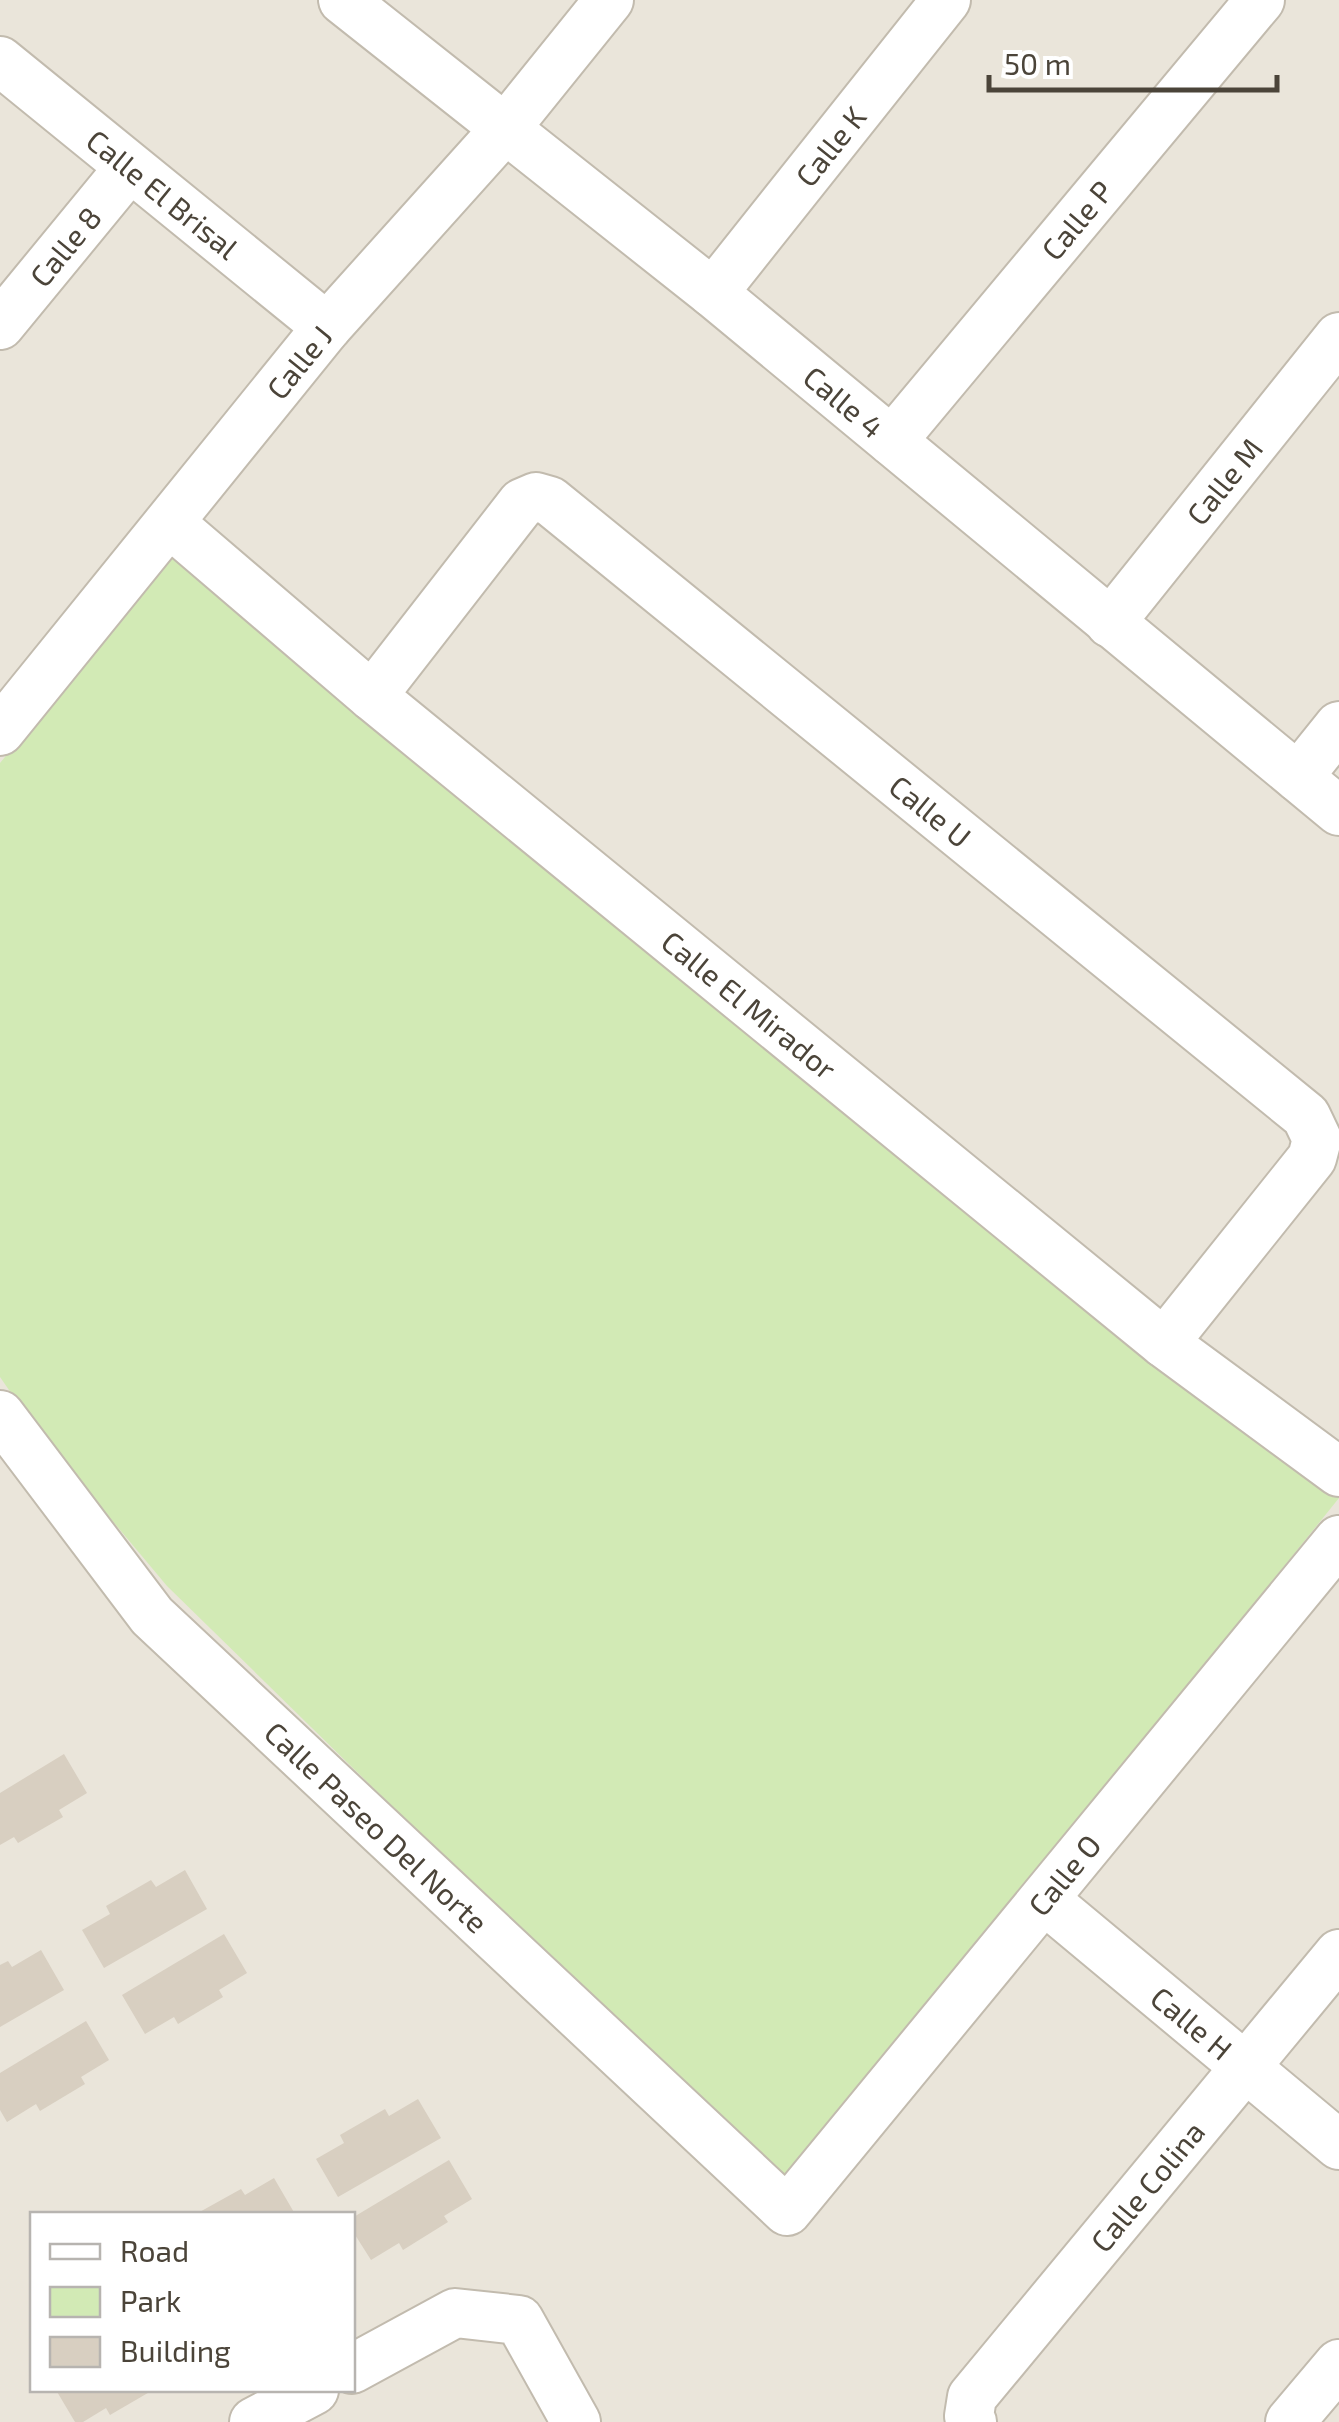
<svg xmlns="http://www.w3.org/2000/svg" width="1339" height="2422" viewBox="0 0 1339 2422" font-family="'Exo 2',sans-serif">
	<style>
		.residential { fill: #eae5da; fill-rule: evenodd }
		.green { fill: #d2eab5 }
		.building { fill: #d8cfc1 }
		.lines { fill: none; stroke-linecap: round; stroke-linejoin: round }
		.minor-casing { stroke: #c2bbae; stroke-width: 52 }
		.minor { stroke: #fff; stroke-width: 48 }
		.labels { text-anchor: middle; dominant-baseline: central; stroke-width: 10; stroke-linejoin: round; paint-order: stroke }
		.street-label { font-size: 30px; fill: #4b4439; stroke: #fff }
	</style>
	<rect width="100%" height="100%" fill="#f6f3ec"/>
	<path class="residential" d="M 0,0 L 1339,0 L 1339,2422 L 0,2422 ZM 32,2214 L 352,2214 L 352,2390 L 32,2390 Z"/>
	<path class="green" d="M 176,549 L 1153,1350 L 1339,1498 L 783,2189 L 167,1586 L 38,1432 L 0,1377 L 0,763 Z"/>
	<g class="building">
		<path d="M 64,1754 L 87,1793 L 59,1810 L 63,1817 L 18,1843 L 14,1837 L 0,1845 L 0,1793 Z"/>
		<path d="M 185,1870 L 207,1909 L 104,1968 L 82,1930 L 110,1914 L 106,1906 L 151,1880 L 156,1887 Z"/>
		<path d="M 224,1934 L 247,1973 L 219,1990 L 223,1997 L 178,2024 L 174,2017 L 145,2034 L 122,1995 Z"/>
		<path d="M 41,1950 L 64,1990 L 0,2027 L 0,1965 L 8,1961 L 12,1967 Z"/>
		<path d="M 86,2021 L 109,2060 L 81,2077 L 85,2084 L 40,2111 L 36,2104 L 7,2122 L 0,2110 L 0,2073 Z"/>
		<path d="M 418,2099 L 441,2138 L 338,2197 L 316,2159 L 344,2143 L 340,2135 L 385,2109 L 389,2116 Z"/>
		<path d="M 449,2160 L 472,2199 L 444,2216 L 448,2222 L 403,2250 L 399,2243 L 371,2260 L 352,2230 L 352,2218 Z"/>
		<path d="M 274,2178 L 295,2214 L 196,2214 L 241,2189 L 245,2195 Z"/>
		<path d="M 56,2390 L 153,2390 L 110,2415 L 106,2408 L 83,2422 L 75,2422 Z"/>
	</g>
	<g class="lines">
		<g class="minor-casing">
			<g id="minor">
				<path id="s1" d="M 343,0 L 713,293 L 1339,811"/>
				<path id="s2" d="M 0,61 L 327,327"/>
				<path id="s3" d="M 713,293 L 946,0"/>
				<path id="s4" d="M 0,325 L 129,168"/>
				<path id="s5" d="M 892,441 L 1260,0"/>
				<path id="s6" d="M 171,524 L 372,696 L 1164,1343 L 1339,1472"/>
				<path id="s7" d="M 1110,623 L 1339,337"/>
				<path id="s8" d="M 372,696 L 522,503 L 536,497 L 550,501 L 1306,1116 L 1317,1139 L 1312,1158 L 1164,1343"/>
				<path id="s9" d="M 0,731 L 327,327 L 505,129 L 609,0"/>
				<path d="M 1298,777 L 1339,726"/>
				<path id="s10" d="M 0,1415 L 152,1616 L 787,2211 L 1339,1540"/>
				<path id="s11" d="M 1046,1901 L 1339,2145"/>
				<path d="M 352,2369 L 455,2313 L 519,2320 L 576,2422"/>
				<path d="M 254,2422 L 314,2390"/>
				<path id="s12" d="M 972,2422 L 969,2416 L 972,2397 L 1339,1954"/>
				<path d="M 1290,2422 L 1339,2364"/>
			</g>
		</g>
		<use href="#minor" class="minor"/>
	</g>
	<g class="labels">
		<g class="street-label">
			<text stroke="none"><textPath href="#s3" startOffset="188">Calle K</textPath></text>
			<text stroke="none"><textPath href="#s2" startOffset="210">Calle El Brisal</textPath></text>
			<text stroke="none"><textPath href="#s5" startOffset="288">Calle P</textPath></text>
			<text stroke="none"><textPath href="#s4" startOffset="102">Calle 8</textPath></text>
			<text stroke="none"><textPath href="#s9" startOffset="475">Calle J</textPath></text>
			<text stroke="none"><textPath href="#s1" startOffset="642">Calle 4</textPath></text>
			<text stroke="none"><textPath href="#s7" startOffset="182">Calle M</textPath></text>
			<text stroke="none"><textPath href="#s8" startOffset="765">Calle U</textPath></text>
			<text stroke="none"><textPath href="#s6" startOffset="752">Calle El Mirador</textPath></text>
			<text stroke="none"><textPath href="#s10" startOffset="560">Calle Paseo Del Norte</textPath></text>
			<text stroke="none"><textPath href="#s10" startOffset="1558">Calle O</textPath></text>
			<text stroke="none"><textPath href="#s11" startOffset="190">Calle H</textPath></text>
			<text stroke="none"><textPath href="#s12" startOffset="300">Calle Colina</textPath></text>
		</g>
	</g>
	<rect x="30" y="2212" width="325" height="180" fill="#ffffff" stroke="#b7b4b0" stroke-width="2.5"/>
	<rect x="50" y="2244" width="50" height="15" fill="#ffffff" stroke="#b7b4b0" stroke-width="2.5"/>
	<text x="120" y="2262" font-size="30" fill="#4b4439">Road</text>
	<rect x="50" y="2287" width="50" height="30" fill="#d2eab5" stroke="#b7b4b0" stroke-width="2.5"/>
	<text x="120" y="2312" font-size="30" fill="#4b4439">Park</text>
	<rect x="50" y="2337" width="50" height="30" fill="#d8cfc1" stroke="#b7b4b0" stroke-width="2.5"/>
	<text x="120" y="2362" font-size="30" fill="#4b4439">Building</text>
	<path d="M989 75v15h288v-15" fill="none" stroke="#4b4439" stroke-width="5"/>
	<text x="1004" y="75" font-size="30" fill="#4b4439" stroke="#ffffff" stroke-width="8" paint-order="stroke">50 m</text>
</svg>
